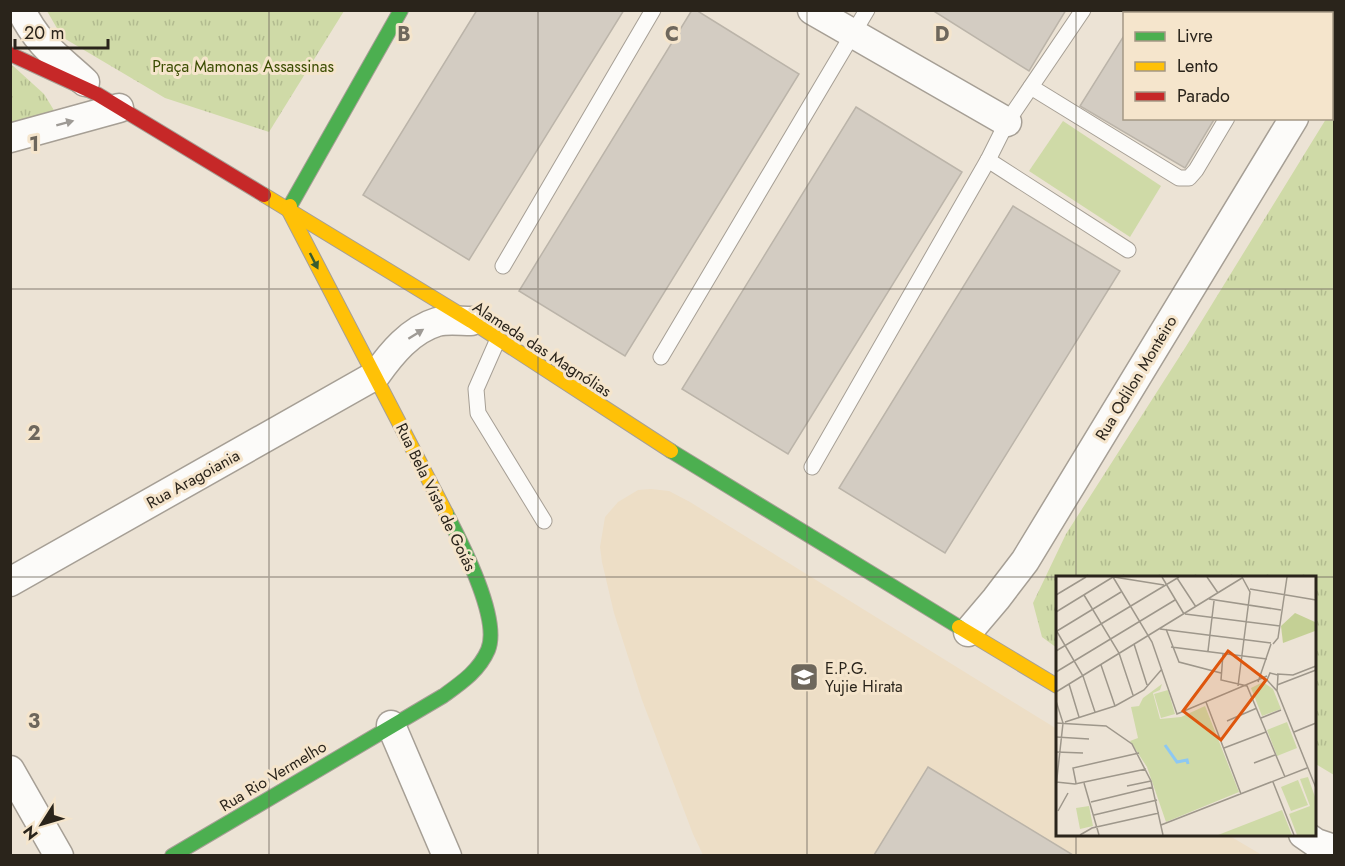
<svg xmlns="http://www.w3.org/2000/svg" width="1345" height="866" viewBox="0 0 1345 866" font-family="Jost,sans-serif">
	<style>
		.built { fill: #eddec6 }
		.grass { fill: url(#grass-tufts) }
		.pitch { fill: #cfdaa7 }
		.building { fill: #d3ccc2; stroke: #bbb4a9; stroke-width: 1.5 }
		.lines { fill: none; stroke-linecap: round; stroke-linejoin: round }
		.lane-casing { stroke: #a69f95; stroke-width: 17 }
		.street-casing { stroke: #a69f95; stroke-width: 31 }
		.fast-casing { stroke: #a69f95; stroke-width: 16 }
		.slow-casing { stroke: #a69f95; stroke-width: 16 }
		.jam-casing { stroke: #a69f95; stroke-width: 16 }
		.lane { stroke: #fcfbf9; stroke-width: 15 }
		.street { stroke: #fcfbf9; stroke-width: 28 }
		.fast { stroke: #4caf50; stroke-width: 14 }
		.slow { stroke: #ffc107; stroke-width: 14 }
		.jam { stroke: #c62828; stroke-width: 14 }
		.oneway { fill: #9e9a95 }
		.oneway2 { fill: #385c30 }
		.grid { fill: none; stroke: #6e675c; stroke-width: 1.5; stroke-opacity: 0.55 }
		.labels { text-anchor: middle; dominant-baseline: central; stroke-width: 6; stroke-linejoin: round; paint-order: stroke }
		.park-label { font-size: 16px; fill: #3b4d02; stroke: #f5e5cc }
		.street-label { font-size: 16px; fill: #2a241b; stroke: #f5e5cc }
		.poi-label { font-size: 16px; fill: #2a241b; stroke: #f5e5cc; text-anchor: start }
		.inset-river { fill: none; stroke: #8dc8f2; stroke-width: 3 }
		.inset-road { fill: none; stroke: #9e978b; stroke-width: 1.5 }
		.view { fill: #de560d; fill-opacity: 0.15; stroke: #de560d; stroke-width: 3 }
		.inset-edge { fill: none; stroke: #2a241b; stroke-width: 3 }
		.grid-label { font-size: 20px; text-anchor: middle; font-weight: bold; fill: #6e675c; stroke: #f5e5cc; stroke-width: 6; stroke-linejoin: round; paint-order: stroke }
	</style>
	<defs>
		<pattern id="grass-tufts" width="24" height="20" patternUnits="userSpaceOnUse" patternTransform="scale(1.5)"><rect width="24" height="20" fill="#cfdaa7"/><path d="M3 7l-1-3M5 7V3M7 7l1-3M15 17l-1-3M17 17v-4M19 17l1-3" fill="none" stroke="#b2bb8f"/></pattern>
	</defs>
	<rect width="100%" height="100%" fill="#ece3d5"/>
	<path class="built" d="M 651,489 L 669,491 L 690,502 L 1057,729 L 1057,834 L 1228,835 L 1262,855 L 703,855 L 693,834 L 642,700 L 614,613 L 602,562 L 600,547 L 605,517 L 618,502 L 638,490 Z"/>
	<g class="grass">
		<path d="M 47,11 L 344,11 L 269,132 L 165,98 L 62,37 Z"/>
		<path d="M 11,64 L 44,94 L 55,112 L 11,125 Z"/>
		<path d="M 1334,105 L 1334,775 L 1314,763 L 1314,578 L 1057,578 L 1057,648 L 1042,637 L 1033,603 L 1066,534 L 1185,348 L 1326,119 L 1332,118 L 1332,110 Z"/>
	</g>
	<path class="pitch" d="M 1063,121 L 1161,186 L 1130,237 L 1029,171 Z"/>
	<g class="building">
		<path d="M 477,10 L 624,10 L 469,260 L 363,195 Z"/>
		<path d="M 692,10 L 696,10 L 799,74 L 625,356 L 519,291 Z"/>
		<path d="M 932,10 L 1066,10 L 1029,71 Z"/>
		<path d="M 1125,34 L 1125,118 L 1215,118 L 1185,168 L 1080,106 Z"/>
		<path d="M 856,107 L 962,172 L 788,454 L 682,389 Z"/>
		<path d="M 1013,206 L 1120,271 L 945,553 L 839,488 Z"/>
		<path d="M 928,767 L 1073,855 L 874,855 Z"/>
	</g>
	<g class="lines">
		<g class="lane-casing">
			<g id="lane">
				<path d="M 1031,87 L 1179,178 L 1189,178 L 1196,170 L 1227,118"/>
				<path d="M 988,160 L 1128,250"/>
				<path d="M 503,266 L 653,10"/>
				<path d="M 498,339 L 476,389 L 478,413 L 544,521"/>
				<path d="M 661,357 L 867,10"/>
				<path d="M 812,467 L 988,160 L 1007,122 L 1083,10"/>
			</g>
		</g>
		<g class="street-casing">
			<g id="street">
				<path d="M 21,10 C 38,45 58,57 85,82"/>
				<path d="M 812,10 L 1007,122"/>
				<path d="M 1332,57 L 1334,53"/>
				<path d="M 10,138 L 119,108"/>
				<path d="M 10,582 L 376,375 C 391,354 410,330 437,322 C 447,319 461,321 471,321"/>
				<path d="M 968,632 L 996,599 L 1025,561 L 1294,118"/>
				<path d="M 391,725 L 447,856"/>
				<path d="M 10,770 L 59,856"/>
				<path d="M 1303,834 L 1316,843 L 1334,849"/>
			</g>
		</g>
		<g class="fast-casing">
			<g id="fast">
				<path d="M 290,206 L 401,10"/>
				<path d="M 671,451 L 959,627"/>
				<path d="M 172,856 L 443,696 C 461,683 479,671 488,650 C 501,619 461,542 446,513"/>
			</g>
		</g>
		<g class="slow-casing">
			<g id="slow">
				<path d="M 264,195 L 471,321 L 671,451"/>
				<path d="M 290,206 L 288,209 L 446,513"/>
				<path d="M 959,627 L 1057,686"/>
			</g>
		</g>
		<g class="jam-casing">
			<path id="jam" d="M 10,54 L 97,94 L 264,195"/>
		</g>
		<use href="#lane" class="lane"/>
		<use href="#street" class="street"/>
		<use href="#fast" class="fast"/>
		<use href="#slow" class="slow"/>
		<use href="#jam" class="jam"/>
	</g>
	<defs><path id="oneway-solid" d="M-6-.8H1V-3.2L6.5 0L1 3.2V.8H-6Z" transform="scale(1.5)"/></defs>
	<g class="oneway">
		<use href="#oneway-solid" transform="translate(65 123) rotate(-15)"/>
		<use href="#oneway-solid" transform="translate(416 334) rotate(-32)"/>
	</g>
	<use class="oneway2" href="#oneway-solid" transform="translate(314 261) rotate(63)"/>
	<path class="grid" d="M 269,10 L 269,856M 538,10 L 538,856M 807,10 L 807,856M 1076,10 L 1076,578M 10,289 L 1334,289M 10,577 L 1334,577M 1076,834 L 1076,856"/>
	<defs>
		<g id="school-square" transform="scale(1.5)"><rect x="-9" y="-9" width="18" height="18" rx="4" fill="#6e675c" stroke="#f5e5cc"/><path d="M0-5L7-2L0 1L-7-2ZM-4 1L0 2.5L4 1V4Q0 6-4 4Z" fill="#fff"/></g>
	</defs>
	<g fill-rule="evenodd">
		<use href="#school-square" x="804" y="677"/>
	</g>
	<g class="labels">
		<g class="park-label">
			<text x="243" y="66">Praça Mamonas Assassinas</text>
		</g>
		<g class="street-label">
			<text transform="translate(542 349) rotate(33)">Alameda das Magnólias</text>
			<text transform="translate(1136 378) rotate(-59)">Rua Odilon Monteiro</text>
			<text transform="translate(193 479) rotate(-29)">Rua Aragoiania</text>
			<text transform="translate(436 497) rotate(64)">Rua Bela Vista de Goiás</text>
			<text transform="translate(273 776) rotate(-31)">Rua Rio Vermelho</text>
		</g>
		<g class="poi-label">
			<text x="825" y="668">E.P.G.<tspan x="825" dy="18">Yujie Hirata</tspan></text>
		</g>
	</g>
	<g transform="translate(1056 576)">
		<rect width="260" height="260" fill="#ece3d5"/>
		<path d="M 207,106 L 217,113 L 225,133 L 206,140 L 195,112 ZM 106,108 L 104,114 L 97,117 L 104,143 L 125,141 L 149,130 L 183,216 L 110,246 L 91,191 L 74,165 L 82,162 L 75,131 L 83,130 L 87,122 ZM 231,146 L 241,172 L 221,180 L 211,154 ZM 252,201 L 259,221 L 259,259 L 241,259 L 233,238 L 254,230 L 244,203 ZM 226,234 L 236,259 L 162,259 Z" fill="#cfdaa7"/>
		<path d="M 239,37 L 259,46 L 259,55 L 227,67 L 225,50 Z" fill="#c4d095"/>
		<path d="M 112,114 L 119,138 L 105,142 L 98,118 ZM 242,204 L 252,229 L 235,235 L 225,211 ZM 33,230 L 37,250 L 24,253 L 20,232 Z" fill="#cfdaa7"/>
		<path class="inset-river" d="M 109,169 L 121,186 L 131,184 L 132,188"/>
		<path class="inset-road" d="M 57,1 L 96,66 L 121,138 L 211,100M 58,1 L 108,9M 106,1 L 128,38M 151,1 L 162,17M 121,2 L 140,31M 194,13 L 260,24M 0,19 L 30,1M 28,19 L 63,77 L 77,119M 153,23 L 225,34M 0,36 L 57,1M 129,38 L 224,50M 104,53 L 215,67M 110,53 L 123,86 L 165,97M 0,54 L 27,100 L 39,136M 1,55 L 65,16M 78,68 L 91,109M 217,68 L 222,62 L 231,1M 115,71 L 211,83M 0,75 L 123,1M 152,75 L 158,25M 167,78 L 165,104 L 191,110 L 229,201M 0,96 L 119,24M 221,98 L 237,99 L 260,90M 202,106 L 215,68M 13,108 L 23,141M 221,109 L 260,94M 182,110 L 194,16 L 186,1M 221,115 L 222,99 L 214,97 L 211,104 L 221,115 L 260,212M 0,116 L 186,2M 0,125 L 7,147 L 0,211M 150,126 L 185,218M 59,130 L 88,114 L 106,93M 205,142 L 225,134M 171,145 L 201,132M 9,146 L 59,130 L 45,89M 0,147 L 50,150 L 76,168 L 95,205 L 107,259M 238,156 L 260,147M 0,161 L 33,163M 168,172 L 210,156M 0,176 L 27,177M 198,187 L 219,179M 0,206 L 19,208 L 90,193M 217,206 L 238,259M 20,207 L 17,192 L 83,177M 28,207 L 43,259M 71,210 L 95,205M 35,226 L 97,211M 2,235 L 12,217M 38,239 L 101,224M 105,249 L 251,192M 24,259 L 36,252 L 103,237"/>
		<path class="view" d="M 172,75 L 210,104 L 165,164 L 127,135 Z"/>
		<rect width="260" height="260" class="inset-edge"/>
	</g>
	<g class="grid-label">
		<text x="404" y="41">B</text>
		<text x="672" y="41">C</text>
		<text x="942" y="41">D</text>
		<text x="34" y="151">1</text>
		<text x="34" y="440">2</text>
		<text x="34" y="728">3</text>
	</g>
	<rect width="1345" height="866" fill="none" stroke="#2a241b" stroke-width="24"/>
	<rect x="1123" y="12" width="210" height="108" fill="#f5e5cc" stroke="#a49885" stroke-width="1.5"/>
	<rect x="1135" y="32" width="30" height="9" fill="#4caf50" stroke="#a49885" stroke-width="1.5"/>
	<text x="1177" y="42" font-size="18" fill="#2a241b">Livre</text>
	<rect x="1135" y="62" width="30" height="9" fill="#ffc107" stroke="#a49885" stroke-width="1.5"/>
	<text x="1177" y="72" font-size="18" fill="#2a241b">Lento</text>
	<rect x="1135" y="92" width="30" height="9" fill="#c62828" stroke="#a49885" stroke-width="1.5"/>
	<text x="1177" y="102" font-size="18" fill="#2a241b">Parado</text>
	<g transform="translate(42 824) rotate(233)" stroke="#f5e5cc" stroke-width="4.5" paint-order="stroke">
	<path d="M0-4.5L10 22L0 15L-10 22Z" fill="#2a241b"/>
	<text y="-9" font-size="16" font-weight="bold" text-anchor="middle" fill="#2a241b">N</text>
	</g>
	<path d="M15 39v9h93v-9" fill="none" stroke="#2a241b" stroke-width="3"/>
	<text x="24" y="39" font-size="18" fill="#2a241b" stroke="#f5e5cc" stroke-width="4.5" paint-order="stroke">20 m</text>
</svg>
